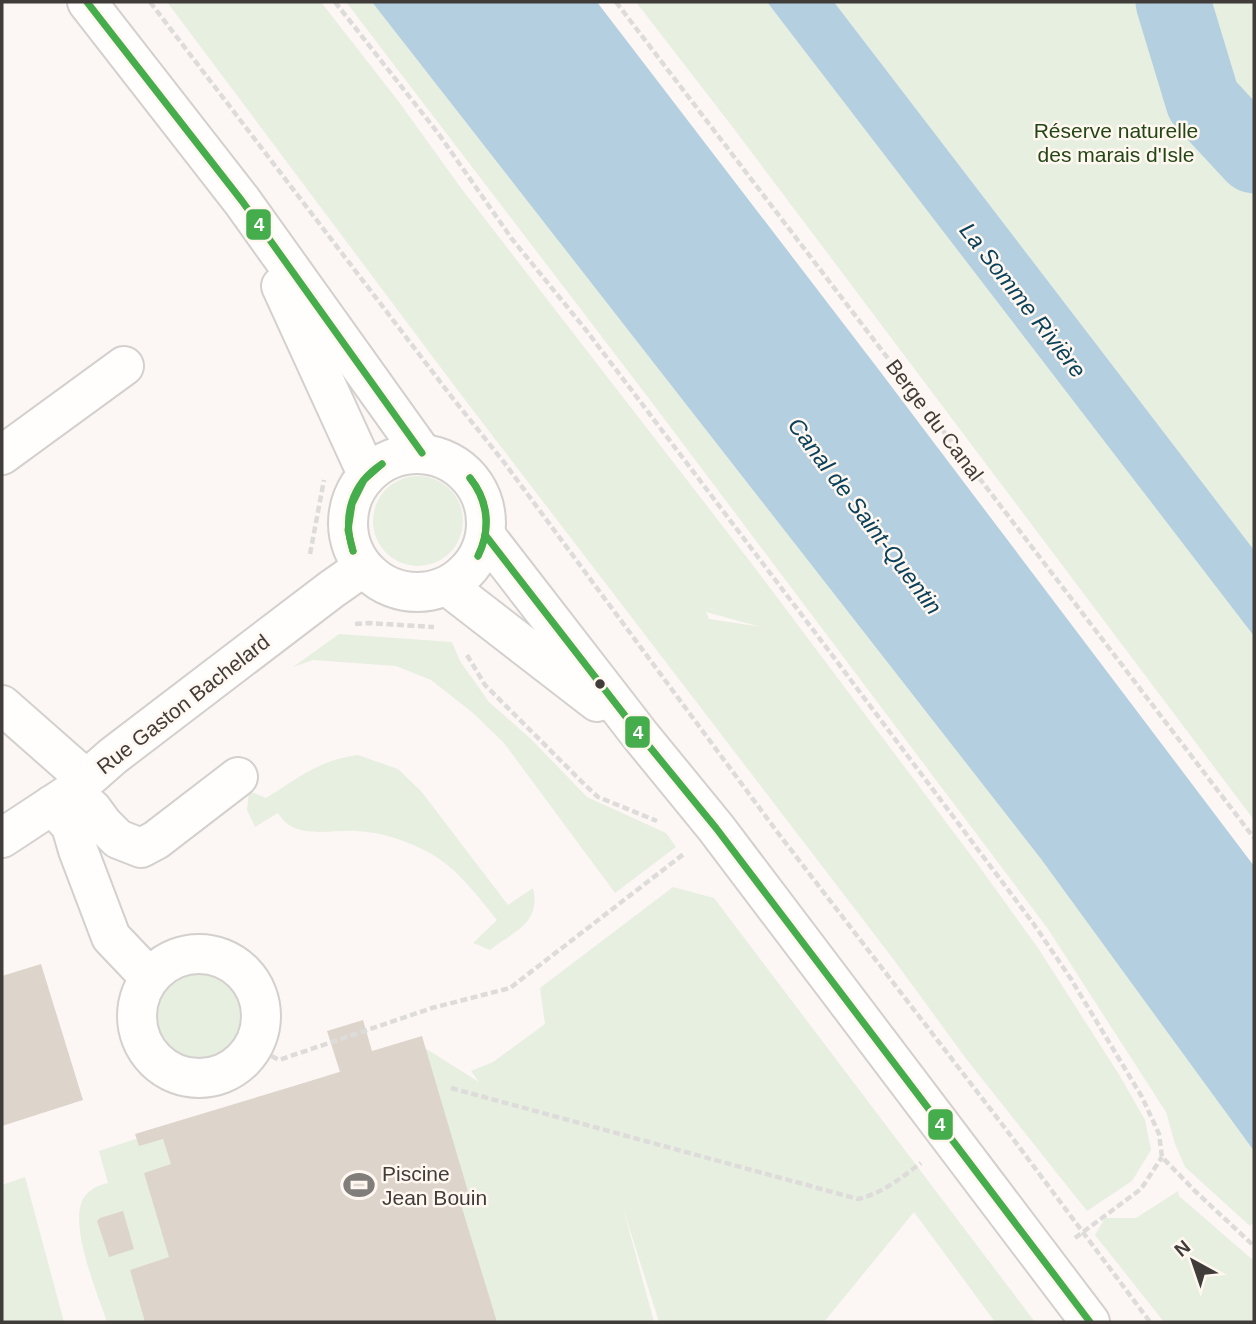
<svg xmlns="http://www.w3.org/2000/svg" width="1256" height="1324" viewBox="0 0 1256 1324" font-family="Arial,sans-serif">
	<style>
		.green { fill: #e7efe0; fill-rule: evenodd }
		.water { fill: #b4d0e0 }
		.lines { fill: none; stroke-linecap: round; stroke-linejoin: round }
		.river { stroke: #b4d0e0; stroke-width: 75 }
		.building { fill: #ddd4cc }
		.minor-casing { stroke: #d3d0ce; stroke-width: 42 }
		.path { stroke: #dddcda; stroke-width: 4.5; stroke-dasharray: 7 3.5; stroke-linecap: butt }
		.minor { stroke: #fffefd; stroke-width: 38 }
		.bus-1-casing { stroke: #fff7f0; stroke-width: 12 }
		.bus-1 { stroke: #45ad4c; stroke-width: 7 }
		.bus-dot { fill: #3f3c3a; stroke: #fff7f0; stroke-width: 2.5 }
		.labels { text-anchor: middle; dominant-baseline: central; stroke-width: 5; stroke-linejoin: round; paint-order: stroke }
		.park-label { font-size: 21px; fill: #224614; stroke: #fff7f0 }
		.street-label { font-size: 21px; fill: #3f3c3a; stroke: #fff7f0 }
		.poi-label { font-size: 21px; fill: #3f3c3a; stroke: #fff7f0; text-anchor: start }
		.water-label { font-size: 23px; font-style: italic; fill: #0a425c; stroke: #fff7f0 }
		.line-badge { stroke: #fff7f0; stroke-width: 2.5 }
		.badge-label { font-size: 19px; text-anchor: middle; font-weight: bold; fill: #fff }
	</style>
	<rect width="100%" height="100%" fill="#fcf7f4"/>
	<g class="green">
		<path d="M 167,2 L 321,2 L 399,102 L 461,188 L 752,564 L 976,862 L 1038,948 L 1120,1076 L 1145,1120 L 1151,1150 L 1132,1181 L 1087,1211 L 967,1060 L 894,960 L 459,392 ZM 706,612 L 761,627 L 762,627 L 709,619 Z"/>
		<path d="M 346,2 L 372,2 L 1041,859 L 1254,1151 L 1254,1222 L 1250,1226 L 1185,1167 L 1175,1144 L 1166,1112 L 1048,929 L 647,396 Z"/>
		<path d="M 636,2 L 767,2 L 1238,613 L 1254,636 L 1254,820 L 731,125 Z"/>
		<path d="M 834,2 L 1254,2 L 1254,550 Z"/>
		<circle cx="418" cy="521" r="45"/>
		<path d="M 339,634 L 452,642 L 460,661 L 489,702 L 531,739 L 587,797 L 666,833 L 676,847 L 615,893 L 504,743 L 473,713 L 431,680 L 396,666 L 313,660 L 293,667 Z"/>
		<path d="M 358,755 L 398,769 L 421,791 L 508,905 L 533,888 C 541,923 515,931 490,950 L 473,943 L 497,920 C 475,893 455,865 424,850 C 404,840 380,832 357,831 C 331,829 294,841 278,813 L 255,827 L 247,810 L 249,791 L 266,798 C 298,778 319,760 358,755 Z"/>
		<path d="M 673,887 L 714,898 L 1035,1322 L 995,1322 L 914,1212 L 824,1322 L 659,1322 L 623,1208 L 654,1322 L 107,1322 C 98,1295 66,1220 85,1196 C 91,1188 99,1185 108,1183 L 99,1151 L 420,1045 L 479,1082 L 471,1071 L 493,1062 L 545,1024 L 540,988 Z"/>
		<circle cx="198" cy="1014" r="44"/>
		<path d="M 25,1177 L 64,1322 L 2,1322 L 2,1185 Z"/>
		<path d="M 1178,1191 L 1179,1196 L 1254,1261 L 1254,1322 L 1164,1322 L 1095,1235 L 1105,1218 L 1136,1218 Z"/>
	</g>
	<g class="water">
		<path d="M 372,2 L 597,2 L 879,370 L 1254,866 L 1254,1151 L 1041,859 Z"/>
		<path d="M 767,2 L 834,2 L 1254,550 L 1254,636 Z"/>
	</g>
	<g class="lines">
		<path class="river" d="M 1173,2 L 1203,101 L 1254,156"/>
	</g>
	<g class="building">
		<path d="M 41,964 L 83,1100 L 2,1126 L 2,976 Z"/>
		<path d="M 363,1020 L 372,1051 L 422,1036 L 472,1205 L 462,1208 L 497,1322 L 145,1322 L 130,1270 L 169,1257 L 144,1173 L 171,1164 L 163,1139 L 139,1146 L 135,1134 L 340,1072 L 327,1031 Z"/>
		<path d="M 123,1211 L 134,1249 L 109,1257 L 97,1221 L 100,1218 Z"/>
	</g>
	<g class="lines">
		<g class="minor-casing">
			<g id="minor">
				<path d="M 87,2 L 242,201 L 422,453"/>
				<path d="M 281,286 L 367,474"/>
				<circle cx="417" cy="523" r="69"/>
				<path d="M 2,455 L 124,366"/>
				<path d="M 486,536 L 640,735 L 716,828 L 1090,1322"/>
				<path d="M 447,586 L 597,702"/>
				<path d="M 2,705 L 86,779"/>
				<path d="M 72,792 L 92,809 L 103,824 L 118,839 L 141,848 L 156,840 L 238,777"/>
				<path d="M 52,805 L 71,826 L 78,850 L 111,937 L 149,977"/>
				<path d="M 2,838 L 72,792 L 113,756 L 332,589 L 362,568"/>
				<circle cx="199" cy="1016" r="62"/>
			</g>
		</g>
		<g class="path">
			<path d="M 150,2 L 451,396 L 503,461 L 778,833 L 1005,1128 L 1150,1322"/>
			<path d="M 335,2 L 438,133 L 512,239 L 586,330 L 823,643 L 1033,923 L 1071,979 L 1142,1097 L 1159,1134 L 1162,1157 L 1195,1191 L 1254,1246"/>
			<path d="M 616,2 L 1254,838"/>
			<path d="M 310,554 L 324,480"/>
			<path d="M 355,624 L 368,623 L 434,627"/>
			<path d="M 467,655 L 485,685 L 586,786 L 598,797 L 657,821"/>
			<path d="M 253,1046 L 279,1060 L 432,1008 L 510,988 L 685,853"/>
			<path d="M 451,1088 L 858,1199 C 883,1193 901,1178 921,1163"/>
			<path d="M 1075,1238 L 1141,1189 L 1162,1157"/>
		</g>
		<use href="#minor" class="minor"/>
		<g class="bus-1-casing">
			<g id="bus-1">
				<path d="M 87,2 L 242,201 L 422,453"/>
				<path d="M 470,478 C 489,501 491,529 478,556"/>
				<path d="M 470,478 C 488,501 491,530 478,556"/>
				<path d="M 486,536 L 640,735 L 716,828 L 1090,1322"/>
				<path d="M 353,551 C 342,517 351,484 382,464"/>
				<path d="M 353,551 L 348,530 L 352,504 L 364,480 L 382,464"/>
			</g>
		</g>
		<use href="#bus-1" class="bus-1"/>
	</g>
	<defs>
		<g id="stadium-bare" transform="scale(2.415)"><path d="M0-5a6.5 5 0 1 0 0 10a6.5 5 0 1 0 0-10ZM-3.5-1.8h7v3.6h-7Z" fill="#817d7b" stroke="#fff7f0" stroke-width="2.5" paint-order="stroke"/></g>
	</defs>
	<g fill-rule="evenodd">
		<use href="#stadium-bare" x="359" y="1185"/>
	</g>
	<circle class="bus-dot" cx="600" cy="684" r="6"/>
	<g class="labels">
		<g class="park-label">
			<text x="1116" y="130">Réserve naturelle<tspan x="1116" dy="24">des marais d'Isle</tspan></text>
		</g>
		<g class="street-label">
			<text transform="translate(935 420) rotate(53)">Berge du Canal</text>
			<text transform="translate(183 704) rotate(-38)">Rue Gaston Bachelard</text>
		</g>
		<g class="poi-label">
			<text x="382" y="1173">Piscine<tspan x="382" dy="24">Jean Bouin</tspan></text>
		</g>
		<g class="water-label">
			<text transform="translate(1023 300) rotate(52)">La Somme Rivière</text>
			<text transform="translate(865 516) rotate(53)">Canal de Saint-Quentin</text>
		</g>
	</g>
	<g class="line-badge">
		<rect x="245" y="208" width="27" height="33" rx="7" fill="#45ad4c"/>
		<rect x="624" y="715" width="27" height="34" rx="7" fill="#45ad4c"/>
		<rect x="927" y="1108" width="27" height="33" rx="7" fill="#45ad4c"/>
	</g>
	<g class="badge-label">
		<text x="259" y="231">4</text>
		<text x="638" y="739">4</text>
		<text x="940" y="1131">4</text>
	</g>
	<rect width="1256" height="1324" fill="none" stroke="#3f3c3a" stroke-width="7"/>
	<g transform="translate(1193 1261) rotate(320)" stroke="#fff7f0" stroke-width="5" paint-order="stroke">
	<path d="M0-5L12 26L0 18L-12 26Z" fill="#3f3c3a"/>
	<text y="-10" font-size="19" font-weight="bold" text-anchor="middle" fill="#3f3c3a">N</text>
	</g>
</svg>
